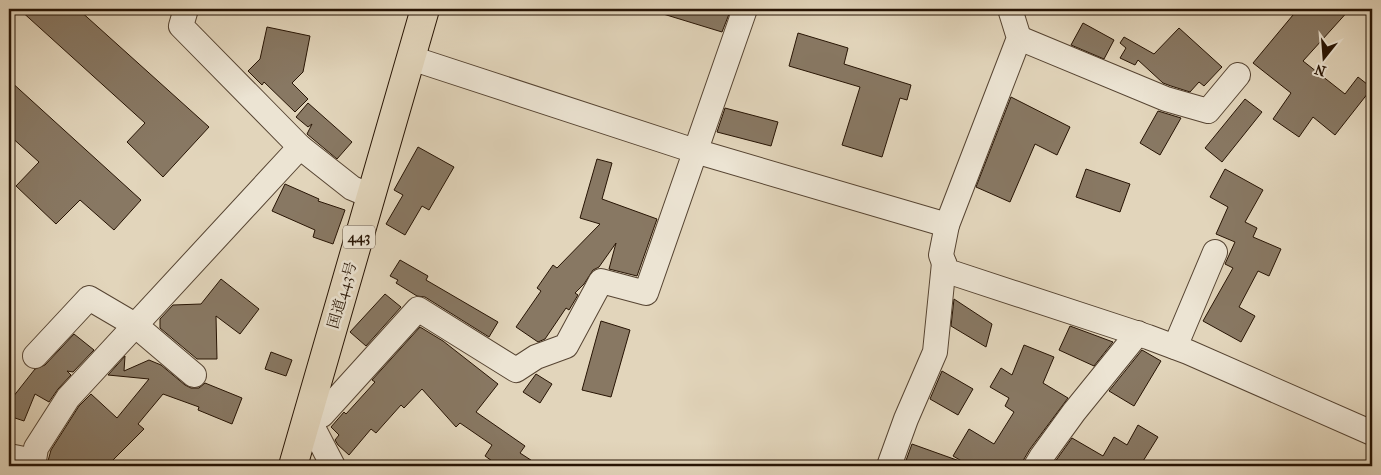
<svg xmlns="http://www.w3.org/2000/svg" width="1381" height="475" viewBox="0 0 1381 475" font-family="'IM FELL French Canon','Noto Serif JP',serif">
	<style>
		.building { fill: #887863; stroke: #271404 }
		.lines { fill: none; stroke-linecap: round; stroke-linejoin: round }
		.minor-casing { stroke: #564432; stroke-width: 26 }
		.trunk-casing { stroke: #271404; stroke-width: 30 }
		.minor { stroke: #ece4d3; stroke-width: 24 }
		.trunk { stroke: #e2d5bb; stroke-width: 28 }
		.labels { text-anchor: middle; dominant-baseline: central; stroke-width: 5; stroke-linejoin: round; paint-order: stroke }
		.shield { fill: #ece4d3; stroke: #625242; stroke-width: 1 }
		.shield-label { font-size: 14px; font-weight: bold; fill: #271404 }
		.street-label { font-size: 15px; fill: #271404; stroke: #ece4d3 }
	</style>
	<rect width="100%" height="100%" fill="#e2d5bb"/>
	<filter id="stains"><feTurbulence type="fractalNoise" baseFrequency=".004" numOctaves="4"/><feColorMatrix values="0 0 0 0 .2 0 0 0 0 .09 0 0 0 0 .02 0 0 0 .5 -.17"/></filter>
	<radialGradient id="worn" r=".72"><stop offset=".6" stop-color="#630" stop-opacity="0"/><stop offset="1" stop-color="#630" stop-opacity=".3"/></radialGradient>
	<g class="building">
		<path d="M 19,9 L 78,9 L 209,127 L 163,177 L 127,142 L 145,123 Z"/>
		<path d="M 660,9 L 731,9 L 722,32 L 660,13 Z"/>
		<path d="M 1298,9 L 1350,9 L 1303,61 L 1345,94 L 1358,77 L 1372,88 L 1335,135 L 1313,117 L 1299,137 L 1273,119 L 1291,93 L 1253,63 Z"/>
		<path d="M 1083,23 L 1114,40 L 1104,59 L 1071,45 Z"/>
		<path d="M 267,27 L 310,36 L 303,72 L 292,83 L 308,99 L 295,112 L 264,82 L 262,85 L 248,71 L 260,59 Z"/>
		<path d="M 1179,28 L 1222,67 L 1204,86 L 1199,82 L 1190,92 L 1171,86 L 1163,83 L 1138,60 L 1135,65 L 1120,58 L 1126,48 L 1120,43 L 1124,37 L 1154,54 Z"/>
		<path d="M 798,33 L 848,48 L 844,64 L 911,85 L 907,100 L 900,98 L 882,157 L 842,145 L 860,87 L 789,66 Z"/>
		<path d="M 9,80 L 141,200 L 114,230 L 80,200 L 56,224 L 16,186 L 39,162 L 9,135 Z"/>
		<path d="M 1011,97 L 1070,127 L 1057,155 L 1035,144 L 1010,202 L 976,187 Z"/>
		<path d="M 1245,99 L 1262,112 L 1222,162 L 1205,148 Z"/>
		<path d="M 308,103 L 352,142 L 337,159 L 307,134 L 312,124 L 308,127 L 296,117 Z"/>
		<path d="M 725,108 L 778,122 L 771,146 L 717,132 Z"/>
		<path d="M 1158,111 L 1181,118 L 1160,155 L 1140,143 Z"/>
		<path d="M 418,147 L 454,167 L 429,210 L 422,206 L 405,235 L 386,224 L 403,195 L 394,190 Z"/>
		<path d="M 597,159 L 612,163 L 602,199 L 657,219 L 637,276 L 609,269 L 616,243 L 599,267 L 593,270 L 584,284 L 575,293 L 578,295 L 569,310 L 566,308 L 545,339 L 538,342 L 516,327 L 541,291 L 537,288 L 553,265 L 557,268 L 600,224 L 580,218 Z"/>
		<path d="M 1086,169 L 1130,184 L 1120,212 L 1076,197 Z"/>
		<path d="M 1225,169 L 1263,190 L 1245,222 L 1257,228 L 1253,237 L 1281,249 L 1269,276 L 1258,271 L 1239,307 L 1255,316 L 1241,342 L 1203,321 L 1233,268 L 1225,264 L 1235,242 L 1216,234 L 1228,207 L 1210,197 Z"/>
		<path d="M 285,184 L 319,199 L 318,201 L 345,210 L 333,244 L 313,237 L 315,230 L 272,211 Z"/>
		<path d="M 400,260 L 428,276 L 426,280 L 498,322 L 489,337 L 425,297 L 417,296 L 396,283 L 398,280 L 390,276 Z"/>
		<path d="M 221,279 L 259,309 L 240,334 L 216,316 L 217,359 L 197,359 L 160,328 L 160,319 L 173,305 L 201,304 Z"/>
		<path d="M 385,294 L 401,307 L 366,346 L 350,332 Z"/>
		<path d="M 954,299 L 992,324 L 986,347 L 951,326 Z"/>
		<path d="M 601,321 L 630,330 L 611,397 L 582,390 Z"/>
		<path d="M 1070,326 L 1113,342 L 1094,366 L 1059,350 Z"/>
		<path d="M 420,327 L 443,341 L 498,384 L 476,412 L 525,446 L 520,453 L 540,466 L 499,466 L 485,456 L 492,445 L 460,423 L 456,427 L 422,389 L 404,408 L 401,405 L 376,433 L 371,429 L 349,455 L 338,445 L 335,440 L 339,435 L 331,427 L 344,412 L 346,414 L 375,382 L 372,380 Z"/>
		<path d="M 74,334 L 94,350 L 73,372 L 67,371 L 71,375 L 58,389 L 49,402 L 35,394 L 24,421 L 9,416 L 9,402 L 35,369 L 45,365 Z"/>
		<path d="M 1024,345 L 1054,357 L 1043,383 L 1068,398 L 1030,449 L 1024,459 L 1022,466 L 971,466 L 968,464 L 967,466 L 904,466 L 912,444 L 965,463 L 953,456 L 969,429 L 994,444 L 1014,412 L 1005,406 L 1009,398 L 990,387 L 1001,368 L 1012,375 Z"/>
		<path d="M 1142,350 L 1161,361 L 1134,406 L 1109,391 Z"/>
		<path d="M 271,352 L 292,360 L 286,376 L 265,369 Z"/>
		<path d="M 125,356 L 124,371 L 149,360 L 161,365 L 185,385 L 191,388 L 199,388 L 205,383 L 242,398 L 232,424 L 198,410 L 199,407 L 163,394 L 138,424 L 144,429 L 107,466 L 63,466 L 48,461 L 51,450 L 79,406 L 91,394 L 117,418 L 149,379 L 108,375 Z"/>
		<path d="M 942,371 L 973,389 L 958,415 L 930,399 Z"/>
		<path d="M 536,374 L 552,384 L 540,403 L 523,392 Z"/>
		<path d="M 1138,425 L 1158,437 L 1140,466 L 1052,466 L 1072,438 L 1103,456 L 1114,437 L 1127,445 Z"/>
	</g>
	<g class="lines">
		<g class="minor-casing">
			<g id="minor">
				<path d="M 186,9 L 181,26 L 300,147 L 352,188 L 371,196"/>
				<path d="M 1010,9 L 1019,38 L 947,225 L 941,255 L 947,271 L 1148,337 L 1188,352 L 1372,433"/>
				<path d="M 1019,38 L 1166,99 L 1208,111 L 1238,75"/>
				<path d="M 411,58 L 695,151 L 947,225"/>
				<path d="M 1175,347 L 1215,252"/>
				<path d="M 35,356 L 89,298 L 135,325 L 194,375"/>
				<path d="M 9,456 L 34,461"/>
				<path d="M 33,466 L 36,448 L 68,398 L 300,147"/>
				<path d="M 333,466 L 307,416 L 322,415 L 418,309 L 516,370 L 536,357 L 566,346 L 601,281 L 646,293 L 745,9"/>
				<path d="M 889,466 L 906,419 L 935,352 L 944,263"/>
				<path d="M 1036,466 L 1042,456 L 1074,412 L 1138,333"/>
			</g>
		</g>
		<g class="trunk-casing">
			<path id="trunk" d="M 293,466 L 425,9"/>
		</g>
		<use href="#minor" class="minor"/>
		<use href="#trunk" class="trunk"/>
	</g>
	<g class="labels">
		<rect class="shield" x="343" y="225.5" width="32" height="23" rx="4"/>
		<g class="shield-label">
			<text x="359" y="237">443</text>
		</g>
		<g class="street-label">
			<text transform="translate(342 295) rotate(-74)">国道443号</text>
		</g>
	</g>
	<rect width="1381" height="475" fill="none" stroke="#e2d5bb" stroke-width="30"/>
	<rect x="10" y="10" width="1361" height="455" fill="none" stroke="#271404" stroke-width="2.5"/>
	<rect x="15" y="15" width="1351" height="445" fill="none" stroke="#271404"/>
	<g transform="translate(1324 58) rotate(197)" stroke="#ece4d3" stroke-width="4" paint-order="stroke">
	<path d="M0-4L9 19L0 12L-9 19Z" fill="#271404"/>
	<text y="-8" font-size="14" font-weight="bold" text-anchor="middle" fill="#271404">N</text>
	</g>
	<rect width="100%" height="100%" filter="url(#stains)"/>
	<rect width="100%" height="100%" fill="url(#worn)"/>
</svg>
